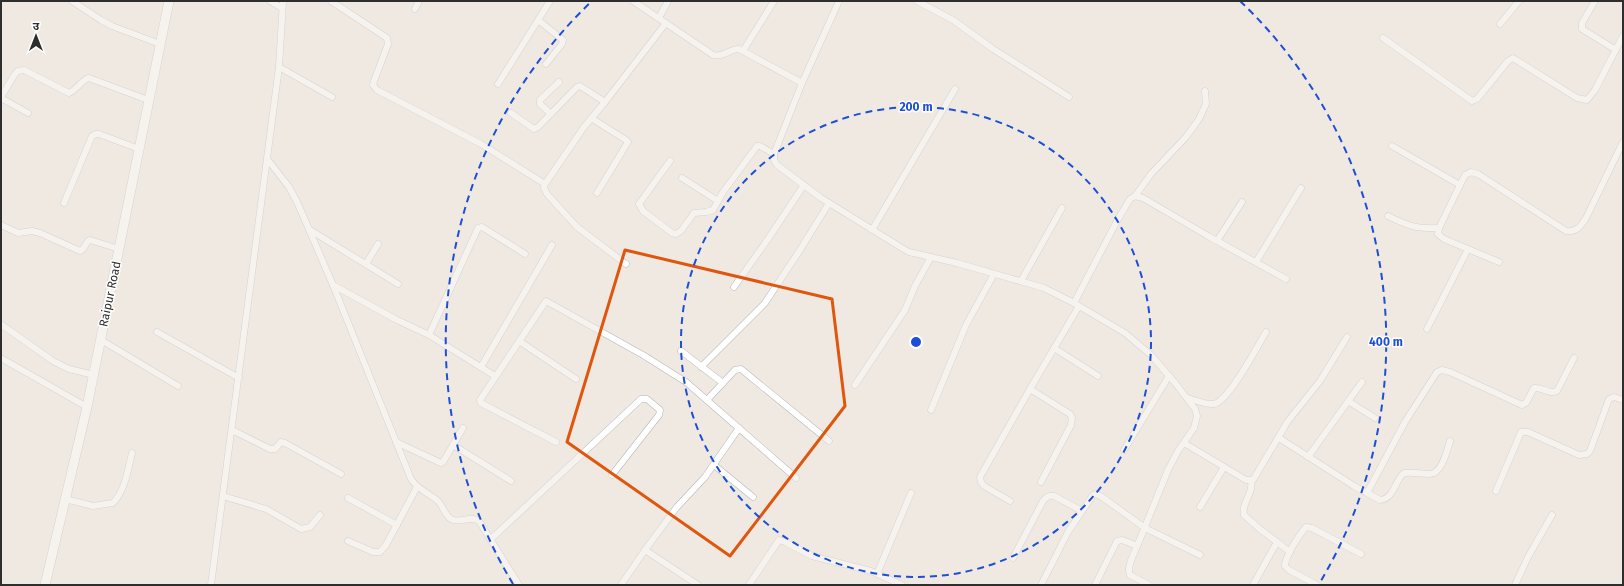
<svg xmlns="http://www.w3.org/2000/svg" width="1624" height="586" viewBox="0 0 1624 586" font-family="'Fira Sans','Noto Sans Devanagari',sans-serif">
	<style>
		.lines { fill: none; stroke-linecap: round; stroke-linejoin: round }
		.street-casing { stroke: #b4b7c1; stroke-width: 7 }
		.secondary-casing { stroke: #b4b7c1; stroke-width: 10 }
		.street { stroke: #fff; stroke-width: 6 }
		.secondary { stroke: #fff; stroke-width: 9 }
		.marked { fill: none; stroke: #df570e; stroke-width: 3; stroke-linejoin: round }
		.ring { fill: none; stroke: #1d4ed8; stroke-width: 2; stroke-dasharray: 7 5 }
		.labels { text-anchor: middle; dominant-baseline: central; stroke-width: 3; stroke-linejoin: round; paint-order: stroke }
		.street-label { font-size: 12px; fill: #2e2e2e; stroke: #fff }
		.centre { fill: #1d4ed8; stroke: #fff; stroke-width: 2 }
		.ring-label { font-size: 12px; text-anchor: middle; font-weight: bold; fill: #1d4ed8; stroke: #fff; stroke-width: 3; stroke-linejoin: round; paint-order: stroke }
	</style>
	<rect width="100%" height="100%" fill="#efe9e1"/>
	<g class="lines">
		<g class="street-casing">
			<g id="street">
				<path d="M 72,1 L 101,20 L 112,26 L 160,44"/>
				<path d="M 270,1 L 282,8"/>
				<path d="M 331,1 L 387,38 L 388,44 L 374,81 L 373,85 L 377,90 L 481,144 L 545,184"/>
				<path d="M 633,1 L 713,55 C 723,58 729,49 739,49 L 802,83"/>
				<path d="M 839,1 L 802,83 L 774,154 L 774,160 L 777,165 L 821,198 L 902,248 L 909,252 L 957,263 L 1044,288 L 1074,303 L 1125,333 L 1151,355 L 1176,384 L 1195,409 L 1197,416 L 1194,428 L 1178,451 L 1168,470 L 1138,544 L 1135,545 L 1122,540 L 1117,541 L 1095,585"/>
				<path d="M 917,1 L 953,20 L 993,49 L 1069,97"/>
				<path d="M 1595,1 L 1582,23 L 1582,29 L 1616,50"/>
				<path d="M 415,9 L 419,1"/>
				<path d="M 659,18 L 668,1"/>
				<path d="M 538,20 L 563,40 L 562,44 L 546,64"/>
				<path d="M 1500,24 L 1519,1"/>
				<path d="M 1383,38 L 1472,101 L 1477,99 L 1508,61 L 1513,58 L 1577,98 L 1587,100 L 1595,90 L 1623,36"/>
				<path d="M 743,51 L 774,1"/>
				<path d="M 279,67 L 332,97"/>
				<path d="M 498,84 L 550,1"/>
				<path d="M 1,97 L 15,74 L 18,71 L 24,70 L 69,93 C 77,90 81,80 89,78 L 148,100"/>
				<path d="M 1,98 L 28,113"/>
				<path d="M 511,113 L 534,129 L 538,127 L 577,87 L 580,86 L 605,102"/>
				<path d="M 551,114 L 540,104 L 540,100 L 559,82"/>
				<path d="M 591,118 L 626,140 L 628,142 L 597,193"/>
				<path d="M 1392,146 L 1460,185"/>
				<path d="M 268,160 L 289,187 L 298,204 L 333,285 L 411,479 C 418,490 429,493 438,501 C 443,506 445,516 451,519 C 459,524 470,515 479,521 L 519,585"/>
				<path d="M 670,161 L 639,204 L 643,211 L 672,233 L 676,234 L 681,231 L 694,213 L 706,212 L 713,210 L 723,192 L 757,146 L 760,146 L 774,154"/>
				<path d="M 682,178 L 718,201"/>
				<path d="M 1135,196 L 1151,174 L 1186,137 L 1199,119 L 1206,104 L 1205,91"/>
				<path d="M 64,203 L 92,136 L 96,134 L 99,134 L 139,149"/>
				<path d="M 1388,216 C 1409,226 1415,229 1439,228"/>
				<path d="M 1,225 L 18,233 L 32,231 L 40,233 L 80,251 L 83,249 L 88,241 L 90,240 L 119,249"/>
				<path d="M 310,230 L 398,284"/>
				<path d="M 872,230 L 955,89"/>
				<path d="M 1217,241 L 1242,202"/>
				<path d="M 1256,262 L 1301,188"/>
				<path d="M 1499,262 L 1444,239 L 1438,234 L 1439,228 L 1465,175 L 1471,172 L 1478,174 L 1566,231 C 1576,233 1581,226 1586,218 L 1623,142"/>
				<path d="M 366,264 L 378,244"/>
				<path d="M 626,264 L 577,227 L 547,194 L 544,188 L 545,184 L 584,127 L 605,102 L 666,23"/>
				<path d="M 1021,281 L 1062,208"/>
				<path d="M 333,285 L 397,320 L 429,335 L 495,376"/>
				<path d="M 734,287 L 768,239 L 804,185"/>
				<path d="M 1074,303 L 1117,221 L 1130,199 L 1135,196 L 1143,198 L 1208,236 L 1286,279"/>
				<path d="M 2,325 L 53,361 L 69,369 L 94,375"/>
				<path d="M 1427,329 L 1468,249"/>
				<path d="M 157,332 L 239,378"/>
				<path d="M 429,335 L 478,228 L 482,227 L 525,254"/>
				<path d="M 101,340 L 178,386"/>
				<path d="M 519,341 L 576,379"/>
				<path d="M 1054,348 L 1098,376"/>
				<path d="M 681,351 L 723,383"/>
				<path d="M 1,358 L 87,407"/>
				<path d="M 481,367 L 552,245"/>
				<path d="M 701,367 L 765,303 L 800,250 L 829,203"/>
				<path d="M 855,385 L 905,310 L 915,286 L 931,257"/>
				<path d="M 1030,389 L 1070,414 L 1072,418 L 1071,425 L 1041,482"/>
				<path d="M 1187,398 C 1195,400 1206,405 1214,404 C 1229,401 1257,347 1266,332"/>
				<path d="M 707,400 L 735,370 L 741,369 L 829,441"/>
				<path d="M 1348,401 L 1375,418"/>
				<path d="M 931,410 L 966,325 L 994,274"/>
				<path d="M 232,430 L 270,449 L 275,449 L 281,442 L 285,443 L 341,474"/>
				<path d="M 1279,438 L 1354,486 L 1380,500 C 1394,499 1395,480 1404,473 C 1413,472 1421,474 1430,474 C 1442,474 1447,450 1450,441"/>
				<path d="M 396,442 L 441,463 L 443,462 L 463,428"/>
				<path d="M 556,442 L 481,403 L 480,400 L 546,301 L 643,355 L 686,382 L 796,478"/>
				<path d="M 1184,443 L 1246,480 L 1253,480 L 1288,421 L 1320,381 L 1347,337"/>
				<path d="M 453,445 L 511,481"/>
				<path d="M 1124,450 L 1169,376"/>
				<path d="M 1308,457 L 1362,382"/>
				<path d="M 714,465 L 753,497"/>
				<path d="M 1251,481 C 1254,494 1241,502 1244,515 L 1261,530 L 1290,552"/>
				<path d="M 1496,491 L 1521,432 L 1528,432 L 1579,455 L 1587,454 L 1590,451 L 1609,399 L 1614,397 L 1623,400"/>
				<path d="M 1367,493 L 1405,422 L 1437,372 L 1442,370 L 1450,372 L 1522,405 L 1526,403 L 1534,388 C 1543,387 1549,395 1557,391 L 1574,358"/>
				<path d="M 223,496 L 266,509 L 301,529 L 310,527 L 320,515"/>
				<path d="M 348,498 L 397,525"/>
				<path d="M 65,499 L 93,506 L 113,503 C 125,491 128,469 132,453"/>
				<path d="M 1010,501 L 984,486 L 981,482 L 980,477 L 1030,389 L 1079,306"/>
				<path d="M 1200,507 L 1224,467"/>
				<path d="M 491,539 L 641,399 L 647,399 L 660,410 L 659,415 L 612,475"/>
				<path d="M 348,541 L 373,552 L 380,552 L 386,545 L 417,487"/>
				<path d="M 1138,544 C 1135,552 1126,566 1130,575 L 1149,585"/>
				<path d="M 645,550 L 698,585"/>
				<path d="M 1013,558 L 1043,501 C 1046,497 1049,495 1054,496 L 1082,511"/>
				<path d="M 877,574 L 911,493"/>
				<path d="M 211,585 L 279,67 L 283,1"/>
				<path d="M 621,585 L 645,550 L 677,507 L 705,477 L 739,428"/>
				<path d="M 749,585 L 779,540 L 785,542 L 812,556 L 871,571 L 902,585"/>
				<path d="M 1041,585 L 1068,532 L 1093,495 L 1096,494 L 1102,497 L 1145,528 L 1200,555"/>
				<path d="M 1253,585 L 1277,542"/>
				<path d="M 1317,585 L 1289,570 L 1285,566 C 1285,556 1300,534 1306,527 L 1312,528 L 1361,554"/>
				<path d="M 1515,585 L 1528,557 L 1552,515"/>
			</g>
		</g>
		<g class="secondary-casing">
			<path id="secondary" d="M 45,585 L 87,407 L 169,1"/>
		</g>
		<use href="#street" class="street"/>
		<use href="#secondary" class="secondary"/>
	</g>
	<path d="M0 0H1624V586H0ZM 625,250 L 832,299 L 845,406 L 730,556 L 567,442 Z" fill="#efe9e1" fill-opacity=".55" fill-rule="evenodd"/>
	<path class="marked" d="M 625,250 L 832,299 L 845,406 L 730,556 L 567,442 Z"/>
	<g class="ring">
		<circle cx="916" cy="342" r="235"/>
		<path d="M513 584A470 470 0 0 1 592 1M1240 1A470 470 0 0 1 1319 584"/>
	</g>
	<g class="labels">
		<g class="street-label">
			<text transform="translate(110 294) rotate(-78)">Raipur Road</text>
		</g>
	</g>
	<circle cx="916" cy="342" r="6" class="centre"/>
	<g class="ring-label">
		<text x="916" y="111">200 m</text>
		<text x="1386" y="346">400 m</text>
	</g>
	<rect width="1624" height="586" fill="none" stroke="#2e2e2e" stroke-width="4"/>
	<g transform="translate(36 36)" stroke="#ffffff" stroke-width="3" paint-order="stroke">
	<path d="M0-3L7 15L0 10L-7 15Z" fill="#2e2e2e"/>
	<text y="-6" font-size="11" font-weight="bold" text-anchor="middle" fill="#2e2e2e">उ</text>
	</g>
</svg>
